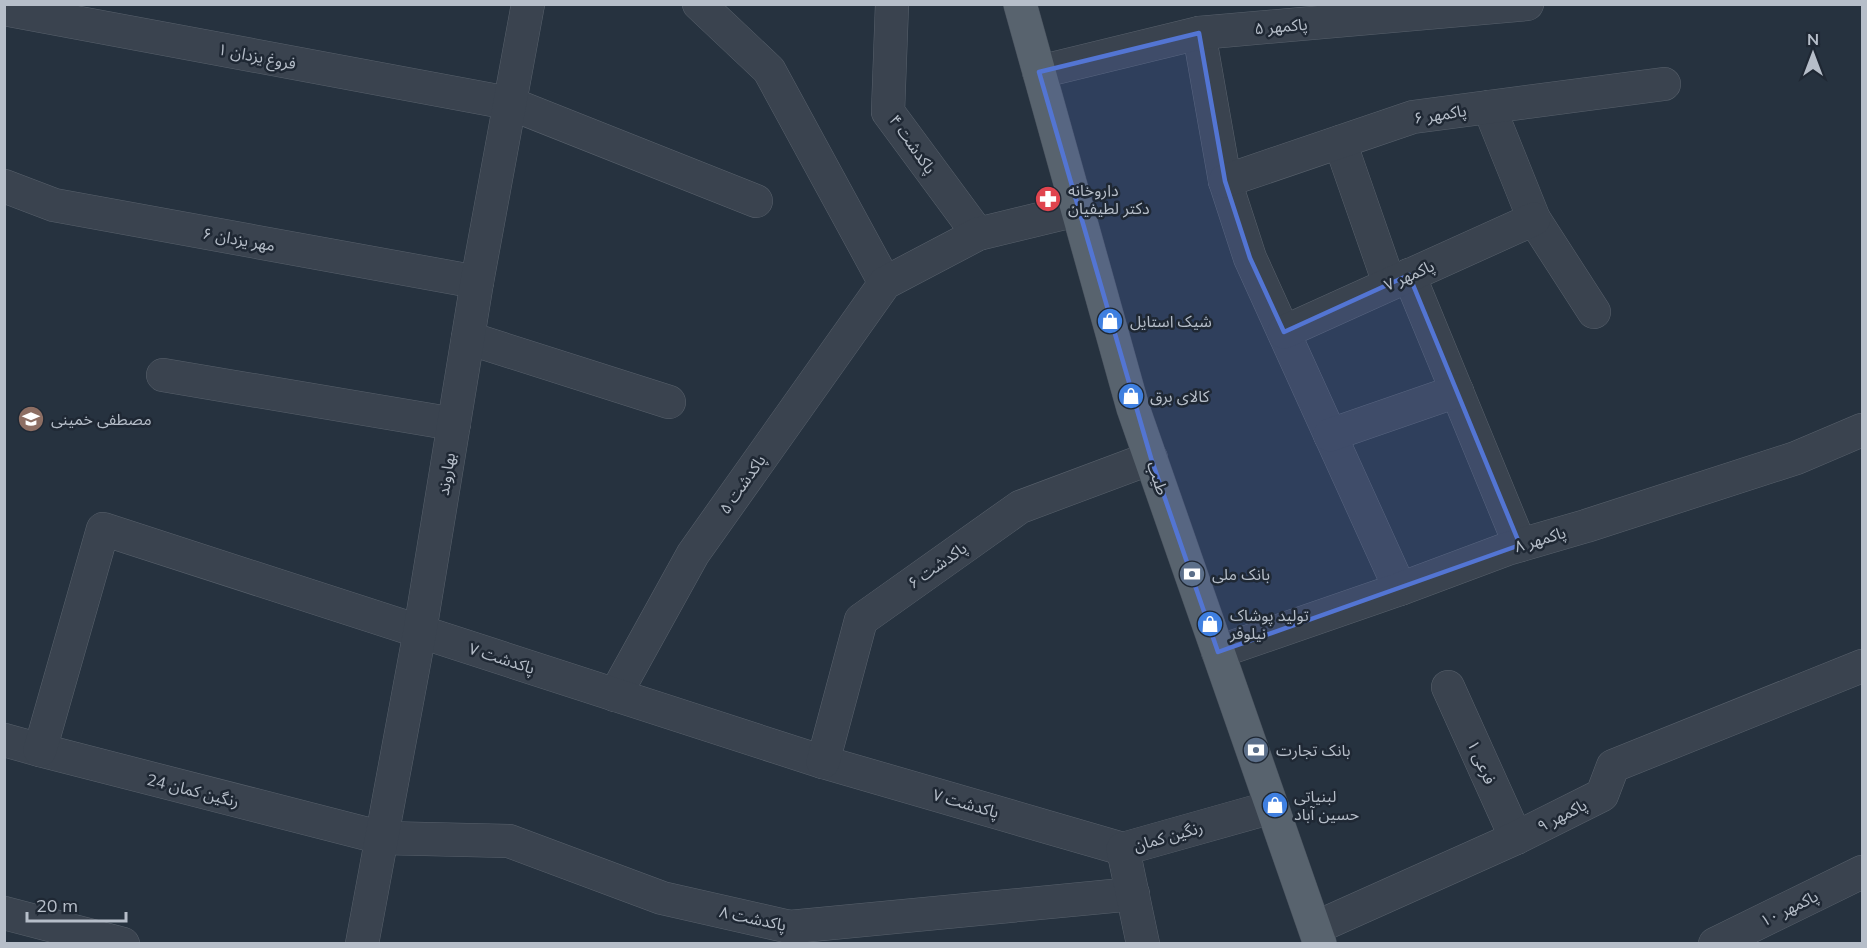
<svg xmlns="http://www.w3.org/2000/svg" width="1867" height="948" viewBox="0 0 1867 948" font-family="Mulish,'Noto Sans Arabic',sans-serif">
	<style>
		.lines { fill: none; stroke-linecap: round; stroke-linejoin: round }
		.minor-casing { stroke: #58616c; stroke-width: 34 }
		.major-casing { stroke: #464f5b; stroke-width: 34 }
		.minor { stroke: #3a434f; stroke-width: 33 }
		.major { stroke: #58636e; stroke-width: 33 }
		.marked { fill: #5375d3; fill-opacity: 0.2; stroke: #5375d3; stroke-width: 4.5; stroke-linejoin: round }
		.labels { text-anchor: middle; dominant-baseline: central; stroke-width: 5; stroke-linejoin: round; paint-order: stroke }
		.street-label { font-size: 16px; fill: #b6bec9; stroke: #1f2834 }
		.poi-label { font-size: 16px; fill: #b6bec9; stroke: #1f2834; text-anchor: start }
	</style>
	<rect width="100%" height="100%" fill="#26323f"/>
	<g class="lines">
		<g class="minor-casing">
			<g id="minor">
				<path d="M 699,4 L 769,70 L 885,283"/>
				<path d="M 892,4 L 888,112 L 978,234"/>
				<path d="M 4,9 L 509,103 L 756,201"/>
				<path d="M 1199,33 L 1225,181 L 1250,258 L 1400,589"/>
				<path d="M 1039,72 L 1199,33 L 1527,4"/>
				<path d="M 1489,107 L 1534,219 L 1594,312"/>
				<path d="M 1340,142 L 1389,283"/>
				<path d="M 1225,181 L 1413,117 L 1664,84"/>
				<path d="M 4,186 L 54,205 L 477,282"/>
				<path d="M 1409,275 L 1520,545"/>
				<path d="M 1284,332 L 1534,219"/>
				<path d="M 468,338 L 669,402"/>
				<path d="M 163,375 L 454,424"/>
				<path d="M 1330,435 L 1457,391"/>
				<path d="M 1218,652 L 1400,589 L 1507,549 L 1586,526 L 1796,458 L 1862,430"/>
				<path d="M 1448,687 L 1516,838"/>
				<path d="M 615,695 L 693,554 L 885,283 L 978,234 L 1077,210"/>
				<path d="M 4,740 L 40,750 L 383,838 L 509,841 L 662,898 L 790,927 L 1133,894"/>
				<path d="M 40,750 L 103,529 L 823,762 L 1123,849"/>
				<path d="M 823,762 L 861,620 L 1020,507 L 1151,458"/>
				<path d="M 4,913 L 123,944"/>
				<path d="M 1315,928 L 1516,838 L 1602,795 L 1613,766 L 1862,666"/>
				<path d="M 362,944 L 420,631 L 477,282 L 528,4"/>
				<path d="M 1143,944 L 1123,849 L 1272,807"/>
				<path d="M 1715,944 L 1862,872"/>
			</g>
		</g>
		<g class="major-casing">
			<path id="major" d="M 1020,4 L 1133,408 L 1320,944"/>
		</g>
		<use href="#minor" class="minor"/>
		<use href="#major" class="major"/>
	</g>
	<path class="marked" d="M 1199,33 L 1225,181 L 1250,258 L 1284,332 L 1409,275 L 1520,545 L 1218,652 L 1151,458 L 1039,72 Z"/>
	<defs>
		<g id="pharmacy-disc" transform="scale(1.35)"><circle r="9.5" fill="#e0444e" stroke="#1f2834"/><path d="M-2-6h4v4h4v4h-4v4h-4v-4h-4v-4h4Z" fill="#fff"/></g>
		<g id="shop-disc" transform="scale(1.35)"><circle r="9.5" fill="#3f7fe0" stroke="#1f2834"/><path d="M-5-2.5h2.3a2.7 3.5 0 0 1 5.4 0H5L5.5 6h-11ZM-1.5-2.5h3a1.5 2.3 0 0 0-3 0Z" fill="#fff"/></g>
		<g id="school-disc" transform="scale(1.35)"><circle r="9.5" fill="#8d6e63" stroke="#1f2834"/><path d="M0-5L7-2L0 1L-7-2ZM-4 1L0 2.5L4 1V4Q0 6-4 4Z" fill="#fff"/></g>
		<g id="bank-disc" transform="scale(1.35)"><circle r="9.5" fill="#5c6f8a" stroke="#1f2834"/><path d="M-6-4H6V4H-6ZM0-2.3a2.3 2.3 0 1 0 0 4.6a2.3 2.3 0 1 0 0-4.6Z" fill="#fff"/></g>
	</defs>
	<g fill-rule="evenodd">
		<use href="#pharmacy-disc" x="1048" y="199"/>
		<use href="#shop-disc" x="1110" y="321"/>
		<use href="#shop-disc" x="1131" y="396"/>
		<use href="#school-disc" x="31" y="419"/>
		<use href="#bank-disc" x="1192" y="574"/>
		<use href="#shop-disc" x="1210" y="624"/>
		<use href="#bank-disc" x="1256" y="750"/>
		<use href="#shop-disc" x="1275" y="805"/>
	</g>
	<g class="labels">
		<g class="street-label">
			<text transform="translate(1281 26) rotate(-5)">پاکمهر ۵</text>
			<text transform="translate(257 56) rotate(11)">فروغ یزدان ۱</text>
			<text transform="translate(1440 114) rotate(-9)">پاکمهر ۶</text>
			<text transform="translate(913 144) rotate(55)">پاکدشت ۴</text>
			<text transform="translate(239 239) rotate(10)">مهر یزدان ۶</text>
			<text transform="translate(1409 275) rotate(-24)">پاکمهر ۷</text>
			<text transform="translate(446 474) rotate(-81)">بهاروند</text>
			<text transform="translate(1158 478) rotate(71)">طیب</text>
			<text transform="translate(742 484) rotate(-55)">پاکدشت ۵</text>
			<text transform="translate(1540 539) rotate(-17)">پاکمهر ۸</text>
			<text transform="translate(937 565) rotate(-35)">پاکدشت ۶</text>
			<text transform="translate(502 658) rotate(18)">پاکدشت ۷</text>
			<text transform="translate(1482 762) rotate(66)">فرعی ۱</text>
			<text transform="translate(193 790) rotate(14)">رنگین کمان 24</text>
			<text transform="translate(966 803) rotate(16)">پاکدشت ۷</text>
			<text transform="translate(1562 815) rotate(-27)">پاکمهر ۹</text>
			<text transform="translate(1168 836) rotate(-16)">رنگین کمان</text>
			<text transform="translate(1789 908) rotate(-26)">پاکمهر ۱۰</text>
			<text transform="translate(753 918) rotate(12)">پاکدشت ۸</text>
		</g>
		<g class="poi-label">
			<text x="1068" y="190">داروخانه<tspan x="1068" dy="18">دکتر لطیفیان</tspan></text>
			<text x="1130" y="321">شیک استایل</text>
			<text x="1150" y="396">کالای برق</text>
			<text x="51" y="419">مصطفی خمینی</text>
			<text x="1212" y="574">بانک ملی</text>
			<text x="1230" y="615">تولید پوشاک<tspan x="1230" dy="18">نیلوفر</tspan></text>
			<text x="1276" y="750">بانک تجارت</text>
			<text x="1294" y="796">لبنیاتی<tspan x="1294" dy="18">حسین آباد</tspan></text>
		</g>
	</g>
	<rect width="1867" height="948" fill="none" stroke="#b6bec9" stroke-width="12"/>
	<g transform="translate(1813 54)" stroke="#1f2834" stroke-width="4.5" paint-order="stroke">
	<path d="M0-4.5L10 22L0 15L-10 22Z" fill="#b6bec9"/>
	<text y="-9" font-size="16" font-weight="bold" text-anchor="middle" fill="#b6bec9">N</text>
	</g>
	<path d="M27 912v9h99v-9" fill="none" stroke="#b6bec9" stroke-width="3"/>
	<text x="36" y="912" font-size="18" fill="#b6bec9" stroke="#1f2834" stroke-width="4.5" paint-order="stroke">20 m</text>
</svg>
